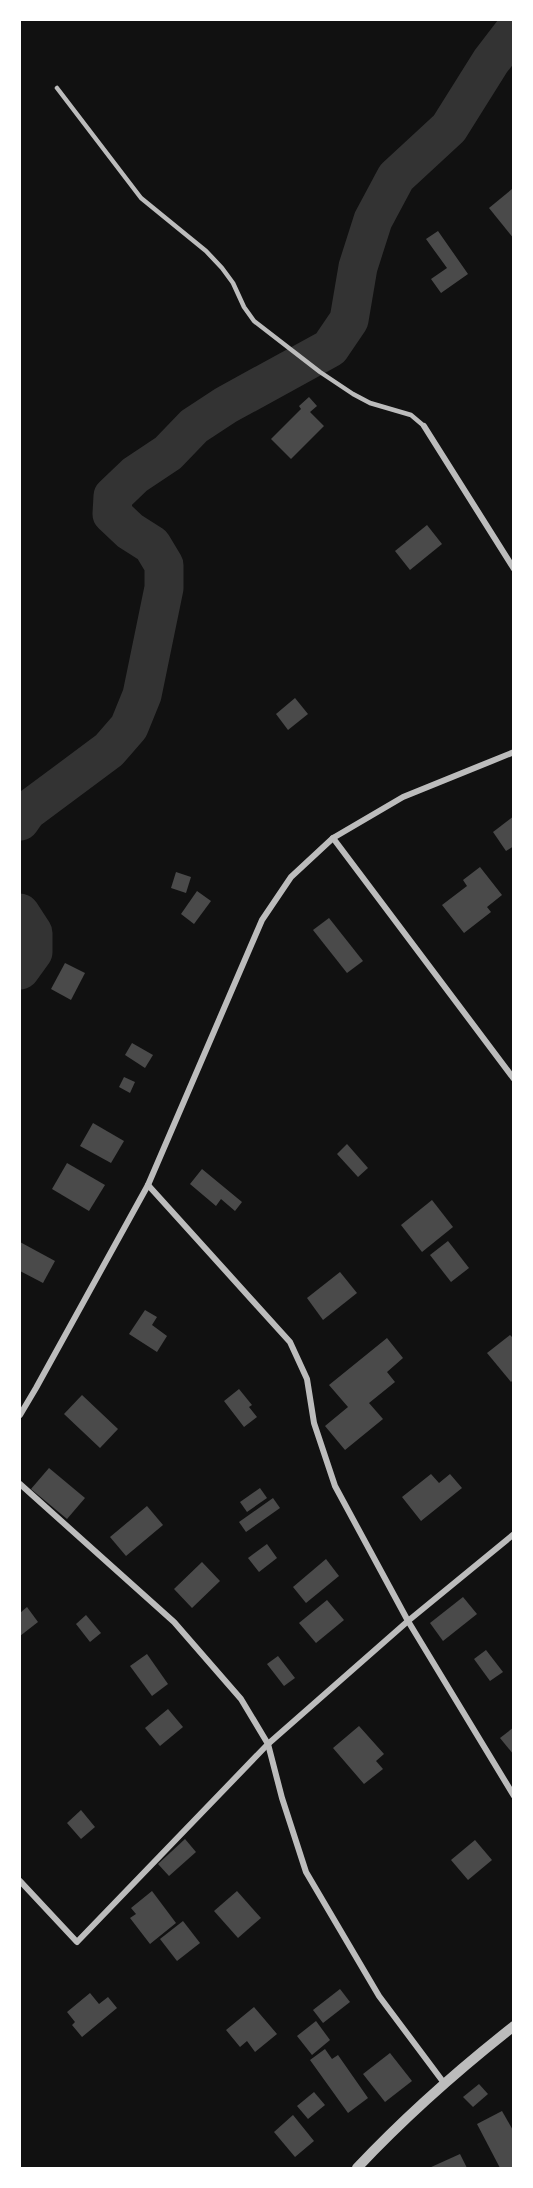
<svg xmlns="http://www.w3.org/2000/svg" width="533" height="2188" viewBox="0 0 533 2188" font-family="'IBM Plex Serif',serif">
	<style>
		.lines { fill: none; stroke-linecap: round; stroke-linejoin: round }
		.river { stroke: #333; stroke-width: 39 }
		.building { fill: #4a4a4a }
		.service { stroke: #bcbcbc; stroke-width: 4.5 }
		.minor { stroke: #bcbcbc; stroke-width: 6 }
		.tertiary { stroke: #bcbcbc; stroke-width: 10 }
	</style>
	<rect width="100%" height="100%" fill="#111"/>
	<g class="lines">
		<g class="river">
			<path d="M 20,821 L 27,811 L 109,750 L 129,727 L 142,695 L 164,588 L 164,565 L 152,545 L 130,531 L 112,514 L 113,496 L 135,475 L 168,453 L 194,426 L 226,405 L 330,348 L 349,320 L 358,267 L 373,220 L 396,177 L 449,128 L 491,61 L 514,31"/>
			<path d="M 20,913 L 33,933 L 33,952 L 20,970"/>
		</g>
	</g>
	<g class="building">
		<path d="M 512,189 L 514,191 L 514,239 L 489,208 Z"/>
		<path d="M 438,231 L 468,274 L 441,293 L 431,279 L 447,268 L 426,239 Z"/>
		<path d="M 309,397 L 317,406 L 310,412 L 324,426 L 291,459 L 271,439 L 301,409 L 299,406 Z"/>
		<path d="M 427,525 L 442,544 L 410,570 L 395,551 Z"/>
		<path d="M 295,698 L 308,714 L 288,730 L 276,714 Z"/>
		<path d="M 514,816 L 514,846 L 506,851 L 493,832 Z"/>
		<path d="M 480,867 L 502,895 L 487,907 L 491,912 L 464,933 L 442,905 L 467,886 L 463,880 Z"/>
		<path d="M 176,872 L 191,877 L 186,893 L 171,888 Z"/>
		<path d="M 197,891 L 211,901 L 194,924 L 181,914 Z"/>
		<path d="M 329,918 L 363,961 L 347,973 L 313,930 Z"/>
		<path d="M 65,963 L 85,973 L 71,1000 L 51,989 Z"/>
		<path d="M 132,1043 L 153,1055 L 145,1068 L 125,1055 Z"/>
		<path d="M 124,1077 L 135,1082 L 130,1093 L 119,1087 Z"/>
		<path d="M 93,1123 L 124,1141 L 111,1163 L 80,1146 Z"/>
		<path d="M 347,1144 L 368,1168 L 358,1177 L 337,1154 Z"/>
		<path d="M 67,1163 L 105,1185 L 89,1211 L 52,1189 Z"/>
		<path d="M 202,1169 L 242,1202 L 235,1211 L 221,1199 L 216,1206 L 190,1184 Z"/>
		<path d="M 432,1200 L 453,1227 L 422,1252 L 401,1225 Z"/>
		<path d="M 448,1241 L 469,1268 L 451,1282 L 430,1255 Z"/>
		<path d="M 20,1242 L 55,1261 L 43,1283 L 20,1271 Z"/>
		<path d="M 340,1272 L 357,1293 L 323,1320 L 307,1298 Z"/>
		<path d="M 145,1310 L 157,1317 L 152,1325 L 167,1336 L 157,1352 L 129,1334 Z"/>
		<path d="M 510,1335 L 514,1339 L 514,1379 L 511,1382 L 487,1353 Z"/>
		<path d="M 387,1338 L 403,1358 L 387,1372 L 395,1382 L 369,1403 L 383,1419 L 345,1450 L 325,1426 L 348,1407 L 329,1385 Z"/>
		<path d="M 239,1389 L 252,1405 L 249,1407 L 257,1417 L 244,1427 L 224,1401 Z"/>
		<path d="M 82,1395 L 118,1429 L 100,1448 L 64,1414 Z"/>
		<path d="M 49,1468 L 85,1498 L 67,1519 L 31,1489 Z"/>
		<path d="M 431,1474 L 439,1483 L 450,1474 L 462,1488 L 421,1521 L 402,1497 Z"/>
		<path d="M 260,1488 L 267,1498 L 247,1512 L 240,1502 Z"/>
		<path d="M 273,1498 L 280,1508 L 246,1532 L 239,1522 Z"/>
		<path d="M 147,1506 L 163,1525 L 126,1556 L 110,1537 Z"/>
		<path d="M 267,1544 L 277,1558 L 259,1572 L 248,1558 Z"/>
		<path d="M 326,1559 L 339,1576 L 306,1603 L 293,1587 Z"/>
		<path d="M 202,1562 L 220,1581 L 192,1608 L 174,1589 Z"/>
		<path d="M 463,1597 L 477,1614 L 443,1641 L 430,1623 Z"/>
		<path d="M 327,1600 L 344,1620 L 316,1643 L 299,1623 Z"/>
		<path d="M 27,1607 L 38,1622 L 20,1636 L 20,1613 Z"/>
		<path d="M 86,1615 L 101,1633 L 90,1642 L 76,1624 Z"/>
		<path d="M 486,1650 L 503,1672 L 490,1681 L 474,1659 Z"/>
		<path d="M 147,1654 L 168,1684 L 152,1696 L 130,1666 Z"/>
		<path d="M 278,1656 L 295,1678 L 284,1686 L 267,1664 Z"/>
		<path d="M 168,1709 L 183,1727 L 160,1746 L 145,1728 Z"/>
		<path d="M 359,1726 L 384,1754 L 376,1761 L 383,1769 L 364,1784 L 333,1748 Z"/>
		<path d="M 514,1727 L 514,1755 L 500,1738 Z"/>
		<path d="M 81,1810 L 95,1827 L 81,1839 L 67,1823 Z"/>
		<path d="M 185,1839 L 196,1852 L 169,1876 L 158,1864 Z"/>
		<path d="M 475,1840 L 492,1860 L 468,1880 L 451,1860 Z"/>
		<path d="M 152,1891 L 176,1923 L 150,1944 L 130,1918 L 136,1914 L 131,1908 Z"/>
		<path d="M 237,1891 L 261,1918 L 238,1938 L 214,1911 Z"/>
		<path d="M 183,1921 L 200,1943 L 177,1961 L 160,1939 Z"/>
		<path d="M 340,1989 L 350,2002 L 323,2023 L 313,2010 Z"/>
		<path d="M 90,1993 L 99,2004 L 108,1997 L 117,2008 L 82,2037 L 72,2025 L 75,2022 L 67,2012 Z"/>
		<path d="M 254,2007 L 277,2034 L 255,2052 L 247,2041 L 240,2047 L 226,2030 Z"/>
		<path d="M 316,2021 L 330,2040 L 312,2055 L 297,2036 Z"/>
		<path d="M 325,2049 L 332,2059 L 338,2055 L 368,2098 L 348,2113 L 310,2060 Z"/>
		<path d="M 390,2053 L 412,2081 L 385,2102 L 363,2074 Z"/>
		<path d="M 479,2084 L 488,2094 L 473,2107 L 463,2097 Z"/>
		<path d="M 314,2092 L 325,2105 L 308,2119 L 297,2106 Z"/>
		<path d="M 502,2111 L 514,2132 L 514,2168 L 500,2168 L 477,2124 Z"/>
		<path d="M 293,2115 L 314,2141 L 295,2157 L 274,2132 Z"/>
		<path d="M 460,2154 L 467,2168 L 429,2168 Z"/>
	</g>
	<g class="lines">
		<path class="service" d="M 57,88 L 141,198 L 206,251 L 222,268 L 233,283 L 244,307 L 254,321 L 320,372 L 353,394 L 370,403 L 411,415 L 424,426"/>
		<g class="minor">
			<path d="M 424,426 L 514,569"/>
			<path d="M 333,838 L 514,1079"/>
			<path d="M 148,1185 L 290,1342 L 307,1379 L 314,1423 L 335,1486 L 408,1621 L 514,1796"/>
			<path d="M 20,1415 L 36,1388 L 148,1185 L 262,920 L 291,877 L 333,838 L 403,797 L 514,752"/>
			<path d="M 20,1484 L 174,1622 L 241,1699 L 268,1744 L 282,1798 L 306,1872 L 379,1996 L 444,2083"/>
			<path d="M 20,1881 L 77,1942 L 268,1744 L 408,1621 L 514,1534"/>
		</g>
		<path class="tertiary" d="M 357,2168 C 405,2117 458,2070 514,2026"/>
	</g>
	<rect width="533" height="2188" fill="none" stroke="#ffffff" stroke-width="42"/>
</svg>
